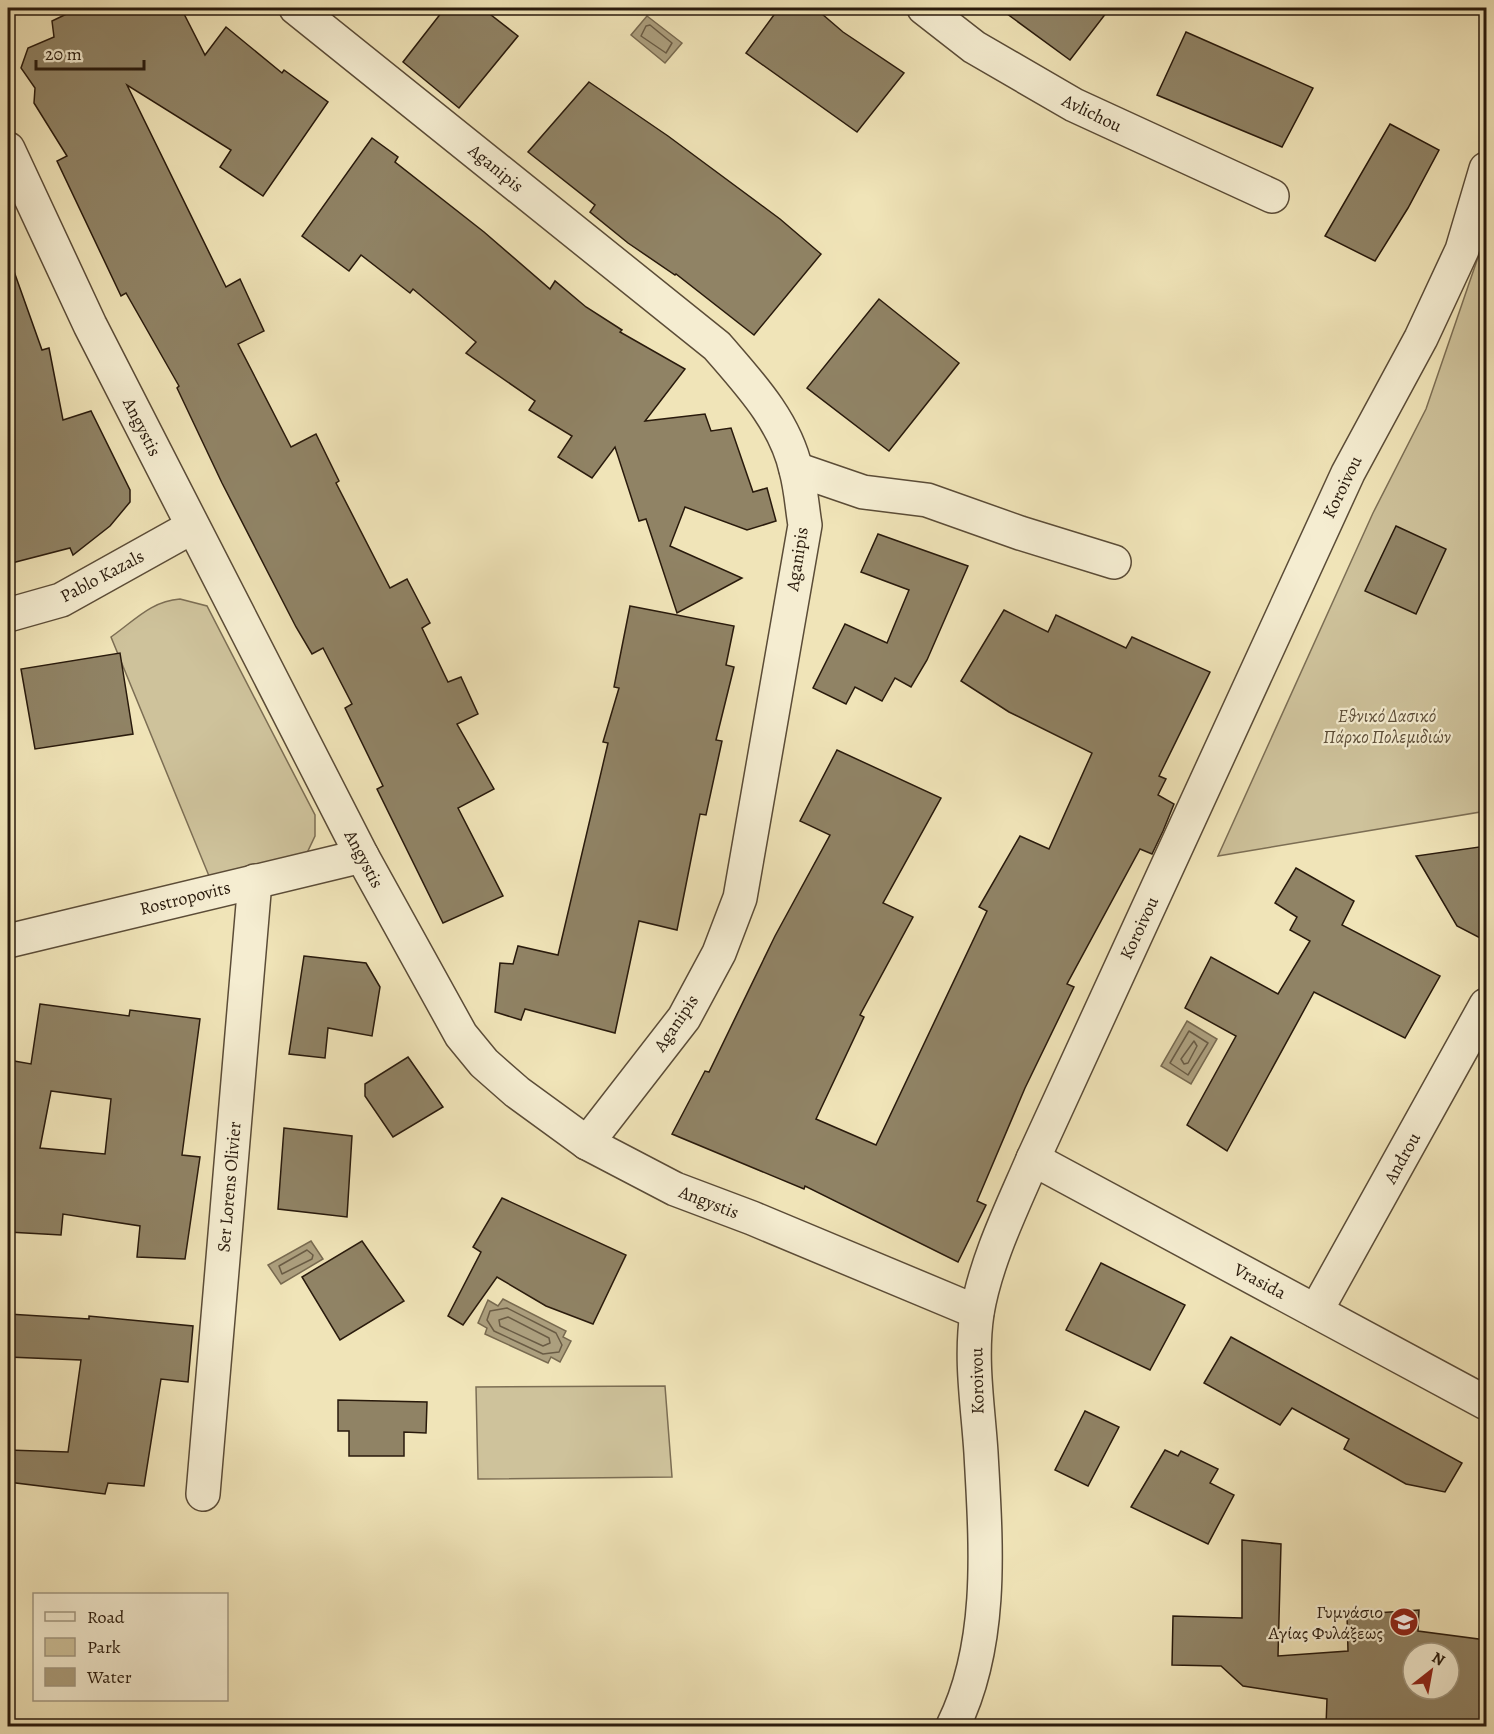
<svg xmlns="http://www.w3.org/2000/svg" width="1494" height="1734" viewBox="0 0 1494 1734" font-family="Alegreya,serif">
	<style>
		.green { fill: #cec29b; stroke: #7c6e54; stroke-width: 1.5 }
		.water { fill: #ac9f7e; stroke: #786a50; stroke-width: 1.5 }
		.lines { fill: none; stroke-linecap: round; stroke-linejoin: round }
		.shore { stroke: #6a5c45; stroke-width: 1.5 }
		.building { fill: #908365; stroke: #291a0c; stroke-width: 1.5; fill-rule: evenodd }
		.minor-casing { stroke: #5b4c37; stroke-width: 36 }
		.tertiary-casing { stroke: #5b4c37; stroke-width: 36 }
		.minor { stroke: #f5edd1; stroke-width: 33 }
		.tertiary { stroke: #f5edd1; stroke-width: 33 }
		.labels { text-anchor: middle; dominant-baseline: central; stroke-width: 4.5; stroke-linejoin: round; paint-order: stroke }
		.street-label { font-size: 18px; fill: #291a0c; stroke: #f5edd1 }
		.park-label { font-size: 18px; font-style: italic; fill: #5b4c37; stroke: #f5edd1 }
		.poi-label { font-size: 18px; fill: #291a0c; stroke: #f5edd1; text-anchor: end }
	</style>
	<rect width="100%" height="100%" fill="#f0e4b8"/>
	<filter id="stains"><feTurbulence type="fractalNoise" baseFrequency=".00333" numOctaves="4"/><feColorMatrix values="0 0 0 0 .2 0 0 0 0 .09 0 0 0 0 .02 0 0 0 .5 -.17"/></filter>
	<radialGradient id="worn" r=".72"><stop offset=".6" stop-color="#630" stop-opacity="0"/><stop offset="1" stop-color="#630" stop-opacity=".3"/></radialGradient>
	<g class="green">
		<path d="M 1486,234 L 1486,811 L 1218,856 L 1373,513 L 1426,409 Z"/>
		<path d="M 180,599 L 207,606 L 315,815 L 315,836 L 305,857 L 209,876 L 111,637 C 134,621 151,601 180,599 Z"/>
		<path d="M 665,1386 L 672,1477 L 478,1479 L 476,1387 Z"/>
	</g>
	<g class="water">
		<path d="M 647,16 L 682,43 L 665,63 L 631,35 Z"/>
		<path d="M 1187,1021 L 1217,1039 L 1191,1084 L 1161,1066 Z"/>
		<path d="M 311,1241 L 323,1259 L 281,1284 L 268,1265 Z"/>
		<path d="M 503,1299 L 566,1331 L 563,1337 L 571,1341 L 560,1362 L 551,1357 L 548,1363 L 485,1334 L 487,1328 L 478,1323 L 488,1300 L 498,1306 Z"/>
	</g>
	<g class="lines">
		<g class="shore">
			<path d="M 650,25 L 672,43 L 666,53 L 641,36 L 646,26 Z"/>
			<path d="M 1189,1031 L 1208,1043 L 1188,1075 L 1170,1063 Z"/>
			<path d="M 1194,1041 L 1197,1046 L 1188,1063 L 1184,1064 L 1181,1059 Z"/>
			<path d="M 307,1250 L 313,1255 L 312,1259 L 282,1274 L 279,1266 Z"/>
			<path d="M 507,1308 L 556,1333 L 562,1345 L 559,1352 L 543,1354 L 494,1331 L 487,1320 L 490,1311 Z"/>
			<path d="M 508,1317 L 549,1338 L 550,1343 L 543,1346 L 500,1326 L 499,1320 Z"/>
		</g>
	</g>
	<g class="building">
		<path d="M 79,8 L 181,8 L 205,55 L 226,27 L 282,73 L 284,70 L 328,102 L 263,196 L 220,167 L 231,150 L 127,85 L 226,287 L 240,279 L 264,331 L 238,344 L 291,447 L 316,434 L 339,481 L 336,483 L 390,588 L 407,579 L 430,623 L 422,628 L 448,682 L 461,677 L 478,714 L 457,724 L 494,789 L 458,808 L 503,896 L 443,923 L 377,789 L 383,786 L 345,708 L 352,704 L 323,648 L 312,654 L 296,627 L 222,483 L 177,388 L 179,386 L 126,293 L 121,296 L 57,161 L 67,156 L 34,103 L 35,88 L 21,68 L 28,48 L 54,37 L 52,21 Z"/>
		<path d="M 445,8 L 482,8 L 518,36 L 459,108 L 403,62 Z"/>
		<path d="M 779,8 L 815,8 L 843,32 L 904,73 L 857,132 L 746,53 Z"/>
		<path d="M 999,8 L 1110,8 L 1070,60 Z"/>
		<path d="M 1186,32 L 1313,88 L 1282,147 L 1157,95 Z"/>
		<path d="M 589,82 L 668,136 L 780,219 L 821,254 L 754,335 L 676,274 L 675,275 L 628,243 L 590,212 L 595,205 L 528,152 Z"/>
		<path d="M 1390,124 L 1439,150 L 1408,208 L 1375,261 L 1325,236 Z"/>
		<path d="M 372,138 L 398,157 L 395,162 L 484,232 L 550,289 L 555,281 L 586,307 L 622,330 L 620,332 L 685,369 L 645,421 L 705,414 L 711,431 L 731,428 L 753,492 L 767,488 L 776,521 L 747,530 L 685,507 L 670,546 L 742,578 L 677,613 L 646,519 L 639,521 L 615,447 L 592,478 L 558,457 L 572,436 L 529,410 L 535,401 L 466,353 L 476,342 L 413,289 L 410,293 L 361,255 L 349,271 L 302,236 Z"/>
		<path d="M 11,263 L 42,350 L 49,348 L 63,420 L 91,411 L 130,490 L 130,502 L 110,526 L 73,555 L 70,548 L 8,564 L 8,264 Z"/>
		<path d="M 879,299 L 959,363 L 889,451 L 807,388 Z"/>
		<path d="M 1396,526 L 1446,549 L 1416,614 L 1365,591 Z"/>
		<path d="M 878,534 L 968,566 L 927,660 L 911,687 L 895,678 L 882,701 L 855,687 L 846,704 L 813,688 L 845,624 L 887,643 L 909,590 L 861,572 Z"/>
		<path d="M 630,606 L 734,626 L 726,665 L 734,667 L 716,740 L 722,741 L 706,815 L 700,814 L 677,930 L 639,921 L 615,1033 L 525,1009 L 521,1020 L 495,1012 L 500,963 L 513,964 L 518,946 L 558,955 L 608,743 L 603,742 L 619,688 L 614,687 Z"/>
		<path d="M 1004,610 L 1048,632 L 1056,615 L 1126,648 L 1132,637 L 1210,672 L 1159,776 L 1166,779 L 1158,795 L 1174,804 L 1163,831 L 1152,854 L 1140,849 L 1067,984 L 1074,987 L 1025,1088 L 977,1201 L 986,1205 L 958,1262 L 805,1186 L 804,1189 L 672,1134 L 705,1071 L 709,1072 L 775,936 L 830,835 L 800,821 L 837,750 L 941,798 L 883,903 L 913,917 L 860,1015 L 864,1017 L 816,1119 L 876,1145 L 987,911 L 979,907 L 1020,836 L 1049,849 L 1092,753 L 1009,712 L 961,681 Z"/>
		<path d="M 120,653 L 133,734 L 35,749 L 21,669 Z"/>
		<path d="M 1486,846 L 1486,941 L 1457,926 L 1416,856 Z"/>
		<path d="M 1296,868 L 1354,901 L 1342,925 L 1440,976 L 1405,1038 L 1314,992 L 1227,1151 L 1187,1125 L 1236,1036 L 1185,1008 L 1211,957 L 1278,994 L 1310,941 L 1290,930 L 1297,917 L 1275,903 Z"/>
		<path d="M 304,956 L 366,963 L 380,987 L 372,1036 L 328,1028 L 325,1058 L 289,1054 Z"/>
		<path d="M 40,1004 L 129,1016 L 130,1010 L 200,1019 L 182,1155 L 200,1157 L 185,1259 L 137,1257 L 140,1226 L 63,1214 L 61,1235 L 8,1232 L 8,1060 L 31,1064 ZM 51,1091 L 111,1099 L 105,1154 L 40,1148 Z"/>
		<path d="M 408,1057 L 443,1107 L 393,1137 L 365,1096 L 365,1084 Z"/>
		<path d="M 284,1128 L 352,1136 L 347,1217 L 278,1209 Z"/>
		<path d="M 502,1198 L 626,1255 L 593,1324 L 546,1306 L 497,1277 L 463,1325 L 448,1316 L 481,1252 L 473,1247 Z"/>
		<path d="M 362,1241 L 404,1301 L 340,1340 L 302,1277 Z"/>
		<path d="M 1101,1263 L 1185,1305 L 1150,1370 L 1066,1330 Z"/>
		<path d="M 8,1314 L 89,1319 L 89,1316 L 193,1326 L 188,1382 L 161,1379 L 144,1486 L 108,1483 L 105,1494 L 8,1482 L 8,1450 L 68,1452 L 81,1360 L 8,1357 Z"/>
		<path d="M 1231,1337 L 1462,1463 L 1445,1492 L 1406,1484 L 1344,1449 L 1349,1439 L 1292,1408 L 1280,1425 L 1204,1383 Z"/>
		<path d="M 338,1400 L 427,1402 L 426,1433 L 404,1432 L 404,1456 L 349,1456 L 349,1431 L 338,1431 Z"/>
		<path d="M 1085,1411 L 1119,1427 L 1088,1486 L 1055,1470 Z"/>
		<path d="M 1165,1450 L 1178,1456 L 1181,1451 L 1218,1469 L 1210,1483 L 1234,1495 L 1208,1544 L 1131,1507 Z"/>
		<path d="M 1242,1540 L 1281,1544 L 1278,1656 L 1348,1651 L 1347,1615 L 1419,1610 L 1418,1631 L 1486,1640 L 1486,1726 L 1326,1726 L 1327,1699 L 1243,1686 L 1221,1666 L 1172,1665 L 1173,1616 L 1242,1618 ZM 1413,1653 L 1449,1653 L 1449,1689 L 1413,1689 Z"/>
	</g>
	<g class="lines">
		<g class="minor-casing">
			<g id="minor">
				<path d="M 296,8 L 717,346 C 749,383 785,421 796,470 C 801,488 802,507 805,525 L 740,898 L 719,953 L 684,1018 L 587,1143"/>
				<path d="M 924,8 L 974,47 L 1074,105 L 1272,196"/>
				<path d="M 8,149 L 90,325 L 362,856 L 461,1035 L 484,1063 L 517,1092 L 587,1143 L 675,1189 L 752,1218 L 977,1312"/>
				<path d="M 796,469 L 863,492 L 927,500 L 1020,533 L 1114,562"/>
				<path d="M 8,615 L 61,600 L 192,527"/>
				<path d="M 8,941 L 362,856"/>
				<path d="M 1033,1159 L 1348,473 L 1421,338 L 1462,250 L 1486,169"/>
				<path d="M 1316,1311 L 1486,1005"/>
				<path d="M 203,1494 L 255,881"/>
			</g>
		</g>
		<g class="tertiary-casing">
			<path id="tertiary" d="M 953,1726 C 994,1643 986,1544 981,1453 C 978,1406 970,1360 977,1313 C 986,1260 1012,1208 1033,1159 L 1486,1403"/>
		</g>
		<use href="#minor" class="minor"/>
		<use href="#tertiary" class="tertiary"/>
	</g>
	<defs>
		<g id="school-disc" transform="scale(1.5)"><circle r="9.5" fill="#8f2418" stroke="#f5edd1"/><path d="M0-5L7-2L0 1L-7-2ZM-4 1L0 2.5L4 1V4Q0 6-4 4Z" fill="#fff"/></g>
	</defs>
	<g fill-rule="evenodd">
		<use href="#school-disc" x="1404" y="1622"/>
	</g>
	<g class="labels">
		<g class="street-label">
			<text transform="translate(1092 113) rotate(26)">Avlichou</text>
			<text transform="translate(496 168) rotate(39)">Aganipis</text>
			<text transform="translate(142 427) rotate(63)">Angystis</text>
			<text transform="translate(1342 487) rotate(-64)">Koroivou</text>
			<text transform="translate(797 559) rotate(-81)">Aganipis</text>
			<text transform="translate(102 576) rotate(-28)">Pablo Kazals</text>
			<text transform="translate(364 859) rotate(62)">Angystis</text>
			<text transform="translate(185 898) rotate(-14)">Rostropovits</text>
			<text transform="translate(1139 928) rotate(-65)">Koroivou</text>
			<text transform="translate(676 1023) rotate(-56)">Aganipis</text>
			<text transform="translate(1402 1158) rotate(-61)">Androu</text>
			<text transform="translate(229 1187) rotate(-85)">Ser Lorens Olivier</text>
			<text transform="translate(709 1202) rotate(21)">Angystis</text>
			<text transform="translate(1260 1281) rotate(28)">Vrasida</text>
			<text transform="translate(977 1381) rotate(-91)">Koroivou</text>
		</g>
		<g class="park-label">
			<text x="1387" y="716">Εθνικό Δασικό<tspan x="1387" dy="21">Πάρκο Πολεμιδιών</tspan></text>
		</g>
		<g class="poi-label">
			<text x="1383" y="1612">Γυμνάσιο<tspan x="1383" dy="21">Αγίας Φυλάξεως</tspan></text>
		</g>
	</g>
	<rect width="1494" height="1734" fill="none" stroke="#f0e4b8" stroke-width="30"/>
	<rect x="9" y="9" width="1476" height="1716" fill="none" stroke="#291a0c" stroke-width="3"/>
	<rect x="15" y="15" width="1464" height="1704" fill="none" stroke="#291a0c" stroke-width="1.5"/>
	<rect x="33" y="1593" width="195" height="108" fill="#f5edd1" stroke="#a39982" stroke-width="1.5"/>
	<rect x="45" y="1612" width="30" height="9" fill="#f5edd1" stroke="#a39982" stroke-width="1.5"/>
	<text x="87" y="1623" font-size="18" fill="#291a0c">Road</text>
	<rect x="45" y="1638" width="30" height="18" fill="#cec29b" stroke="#a39982" stroke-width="1.5"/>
	<text x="87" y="1653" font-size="18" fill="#291a0c">Park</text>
	<rect x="45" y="1668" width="30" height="18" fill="#ac9f7e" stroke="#a39982" stroke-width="1.5"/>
	<text x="87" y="1683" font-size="18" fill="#291a0c">Water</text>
	<g transform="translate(1431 1671) rotate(31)"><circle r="28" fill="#f5edd1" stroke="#a39982" stroke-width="1.5"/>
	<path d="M0-4.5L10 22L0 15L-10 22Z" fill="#8f2418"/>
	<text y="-9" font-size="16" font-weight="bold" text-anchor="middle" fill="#291a0c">N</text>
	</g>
	<path d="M36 60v9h108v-9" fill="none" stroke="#291a0c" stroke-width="3"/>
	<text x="45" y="60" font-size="18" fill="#291a0c" stroke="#f5edd1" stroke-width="4.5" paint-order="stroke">20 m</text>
	<rect width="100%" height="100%" filter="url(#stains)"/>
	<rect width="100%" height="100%" fill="url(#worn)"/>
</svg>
